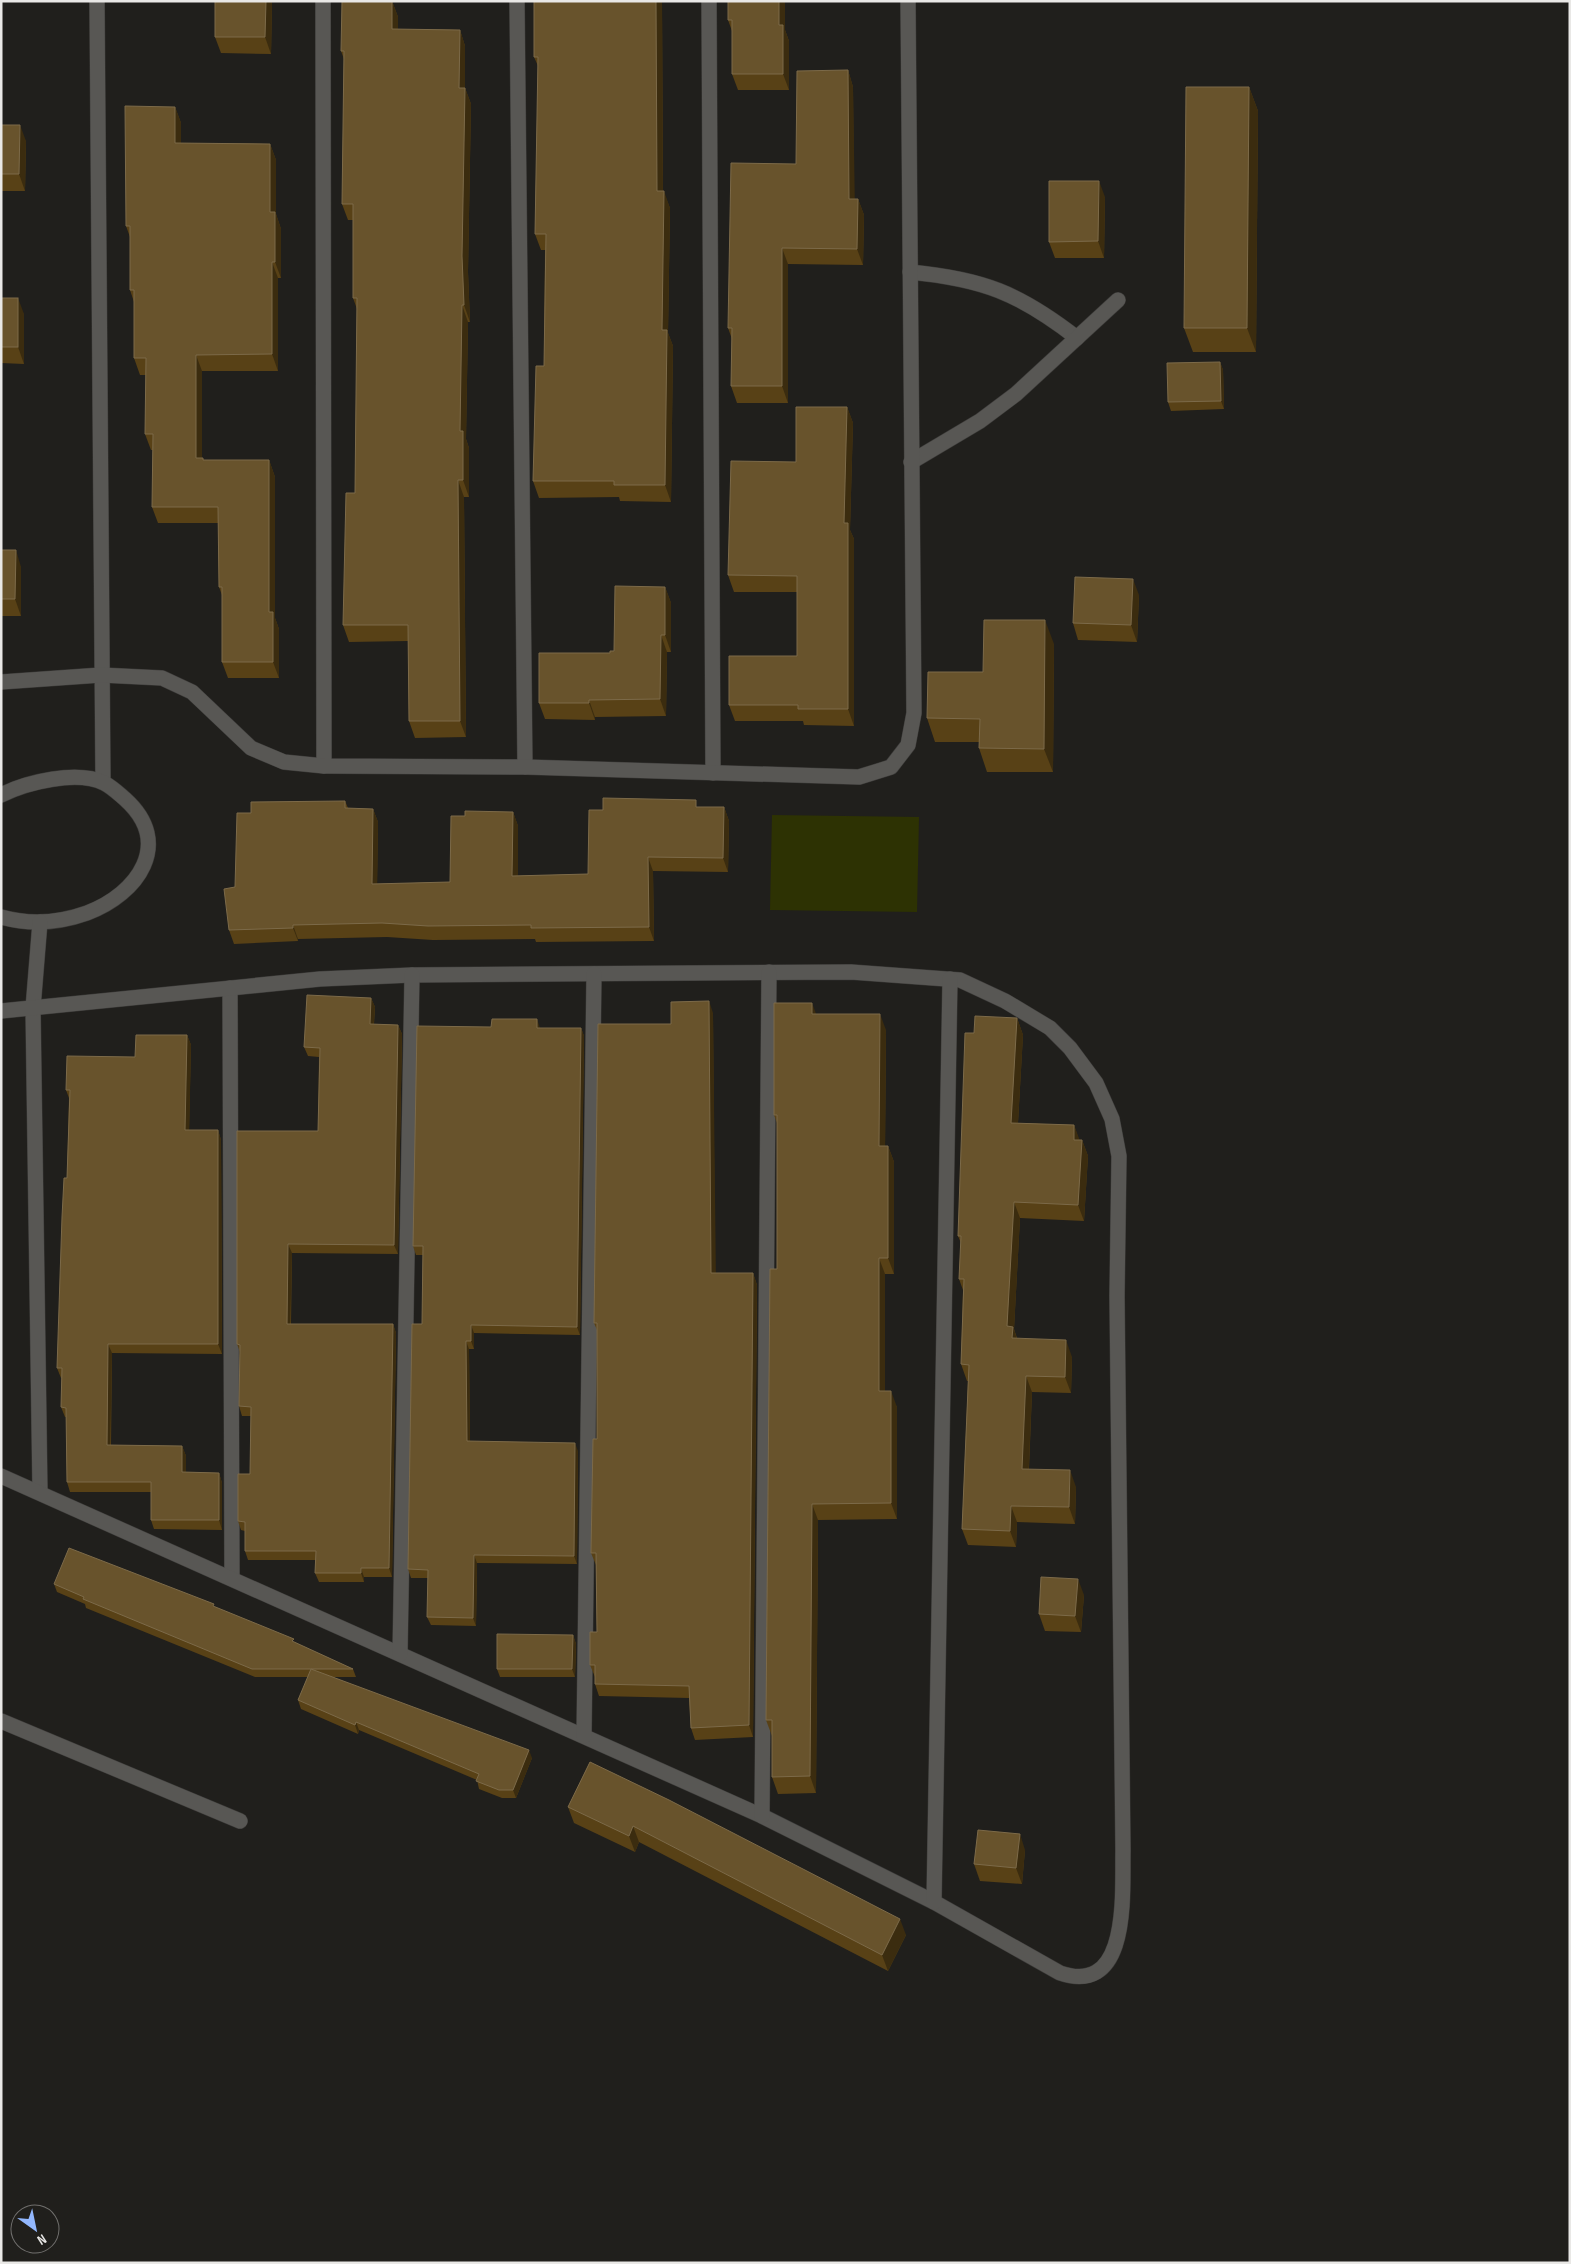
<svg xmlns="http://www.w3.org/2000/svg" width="1571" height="2264" viewBox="0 0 1571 2264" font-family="'Sofia Sans Condensed',sans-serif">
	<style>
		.green { fill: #2d3203 }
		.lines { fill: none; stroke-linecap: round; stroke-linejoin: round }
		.minor-casing { stroke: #3b3a38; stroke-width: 16 }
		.minor { stroke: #585754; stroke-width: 15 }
		.wall { fill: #584116 }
		.shaded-wall { fill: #3b2c0f }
		.building { fill: #68532c; stroke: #7c6a49 }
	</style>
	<rect width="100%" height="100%" fill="#201f1c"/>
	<path class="green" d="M 772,815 L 919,817 L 917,912 L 770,910 Z"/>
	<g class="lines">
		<g class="minor-casing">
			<g id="minor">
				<path d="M 97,1 L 103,782"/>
				<path d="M 323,1 L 324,766"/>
				<path d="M 517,1 L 525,767"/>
				<path d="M 709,1 L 713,773"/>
				<path d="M 910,272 C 983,279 1019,293 1077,338"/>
				<path d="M 911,462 L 980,421 L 1016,394 L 1118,300"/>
				<path d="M 1,682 L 101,675 L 162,678 L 192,692 L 251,748 L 284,762 L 324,766 L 525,767 L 859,777 L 891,767 L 908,745 L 914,713 L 908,1"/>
				<path d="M 1,795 C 27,782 77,770 104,783 C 112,787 118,793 125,799 C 174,843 138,894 87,913 C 59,923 30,925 1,917"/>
				<path d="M 40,922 L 33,1008 L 40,1492"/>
				<path d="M 230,988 L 232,1578"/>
				<path d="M 1,1011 L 320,979 L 412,975 L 851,972 L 960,980 L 1005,1001 L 1050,1028 L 1070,1048 L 1096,1083 L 1112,1119 L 1119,1156 L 1117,1296 L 1123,1851 C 1122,1892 1131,1997 1060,1973 L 934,1902 L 762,1816 L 1,1476"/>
				<path d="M 400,1654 L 412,975"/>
				<path d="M 1,1721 L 240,1821"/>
				<path d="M 584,1736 L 594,974"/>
				<path d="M 762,1816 L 769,972"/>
				<path d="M 934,1902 L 950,979"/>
			</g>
		</g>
		<use href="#minor" class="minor"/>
	</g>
	<g class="wall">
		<path d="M 215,1 L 271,1 L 272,4 L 271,54 L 221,53 L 215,37 Z"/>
		<path d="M 392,1 L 398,17 L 398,29 L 460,30 L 465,46 L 465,88 L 471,104 L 468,272 L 470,322 L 468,322 L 466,439 L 469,448 L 469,497 L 464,497 L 466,737 L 415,738 L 409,721 L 408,641 L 349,642 L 343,625 L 355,493 L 357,309 L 353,298 L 353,220 L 348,220 L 342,204 L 344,59 L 341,51 Z"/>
		<path d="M 662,1 L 663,191 L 670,208 L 668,333 L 673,346 L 671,502 L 620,501 L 619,497 L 539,498 L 533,481 L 544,366 L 545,250 L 541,250 L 535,234 L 538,66 L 534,57 Z"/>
		<path d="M 728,1 L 785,30 L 789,41 L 789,90 L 738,90 L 732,74 L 732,31 L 728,20 Z"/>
		<path d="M 848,70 L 853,87 L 854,199 L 858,199 L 864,215 L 863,265 L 788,264 L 788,403 L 737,403 L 731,386 L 732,339 L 728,328 L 796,164 Z"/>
		<path d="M 1249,87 L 1258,111 L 1256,352 L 1193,352 L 1184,328 Z"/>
		<path d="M 175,107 L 181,123 L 181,143 L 270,144 L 276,160 L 276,214 L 281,229 L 281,278 L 278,278 L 278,371 L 202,371 L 202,458 L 204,460 L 269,460 L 275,477 L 275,618 L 279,629 L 279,678 L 228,678 L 222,662 L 222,595 L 219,587 L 218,523 L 158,523 L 152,507 L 153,450 L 151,450 L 145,434 L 146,375 L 140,375 L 134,358 L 134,302 L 130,290 L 130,237 L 126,226 Z"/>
		<path d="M 1,125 L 26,141 L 25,191 L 1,191 Z"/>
		<path d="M 1105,197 L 1104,258 L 1055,258 L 1049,242 Z"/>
		<path d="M 1,298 L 24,314 L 24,364 L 1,363 Z"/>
		<path d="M 1220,362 L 1223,370 L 1224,409 L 1171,411 L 1168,402 Z"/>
		<path d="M 847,407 L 853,423 L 850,530 L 854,539 L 854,726 L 804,725 L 803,721 L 735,721 L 729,705 L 797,656 L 797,592 L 734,592 L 728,575 L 796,462 Z"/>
		<path d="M 1,550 L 21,567 L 21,616 L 1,616 Z"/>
		<path d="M 665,587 L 671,603 L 671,652 L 667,652 L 666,716 L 595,717 L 595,720 L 545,719 L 539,703 L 614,651 Z"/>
		<path d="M 1139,595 L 1137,642 L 1078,640 L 1073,623 Z"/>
		<path d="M 1054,644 L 1053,772 L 987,772 L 979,748 L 979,742 L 935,742 L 927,718 L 983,672 Z"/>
		<path d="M 345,801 L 348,808 L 373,809 L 378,822 L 377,884 L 450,882 L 465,816 L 513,812 L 518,826 L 518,876 L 588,874 L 603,810 L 699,807 L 724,807 L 729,821 L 728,872 L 653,871 L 654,941 L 536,942 L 535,939 L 433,940 L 387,937 L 298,939 L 298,941 L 234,944 L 229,930 L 235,887 L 251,813 Z"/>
		<path d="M 371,998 L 375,1007 L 374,1024 L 398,1025 L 402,1034 L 398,1254 L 292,1253 L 291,1324 L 393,1324 L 396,1333 L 392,1577 L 364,1577 L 364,1582 L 319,1582 L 315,1573 L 315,1560 L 248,1560 L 245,1551 L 245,1531 L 241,1530 L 238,1521 L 250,1474 L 251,1416 L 242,1416 L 239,1406 L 240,1352 L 237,1344 L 318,1131 L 319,1057 L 308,1056 L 304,1047 Z"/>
		<path d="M 713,1013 L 715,1273 L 753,1273 L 757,1285 L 753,1737 L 695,1740 L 691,1728 L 689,1698 L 599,1696 L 595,1684 L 595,1677 L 590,1665 L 597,1632 L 596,1565 L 591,1553 L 597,1439 L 597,1330 L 594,1323 L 671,1024 Z"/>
		<path d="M 817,1014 L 886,1030 L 885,1146 L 888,1146 L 894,1162 L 894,1274 L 885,1274 L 885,1391 L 897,1407 L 897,1519 L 818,1520 L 816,1793 L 778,1794 L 772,1777 L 772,1736 L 766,1720 L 777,1269 L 777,1123 L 774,1115 Z"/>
		<path d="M 1017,1018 L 1023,1035 L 1018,1123 L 1074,1125 L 1079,1140 L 1082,1140 L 1088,1156 L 1084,1221 L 1020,1218 L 1014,1329 L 1017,1338 L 1072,1357 L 1071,1393 L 1032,1392 L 1029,1469 L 1076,1487 L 1075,1524 L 1017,1522 L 1016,1547 L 968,1545 L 962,1529 L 968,1381 L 967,1381 L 961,1364 L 963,1290 L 959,1279 L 961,1243 L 958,1236 L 974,1033 Z"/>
		<path d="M 540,1028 L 581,1028 L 584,1036 L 580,1335 L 474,1333 L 474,1349 L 469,1349 L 470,1441 L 578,1451 L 577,1564 L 477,1563 L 476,1626 L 431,1625 L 427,1617 L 428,1578 L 411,1578 L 408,1569 L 422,1324 L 423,1255 L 416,1255 L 413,1246 Z"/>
		<path d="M 187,1035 L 191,1045 L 189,1130 L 218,1130 L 221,1140 L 222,1354 L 112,1353 L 111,1445 L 182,1446 L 186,1456 L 186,1472 L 219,1473 L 222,1483 L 222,1530 L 154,1529 L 151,1520 L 151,1492 L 70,1492 L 67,1482 L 66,1417 L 65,1417 L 61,1407 L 62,1378 L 61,1378 L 57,1368 L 67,1178 L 69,1098 L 66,1090 L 135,1057 Z"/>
		<path d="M 54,1584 L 215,1607 L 353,1669 L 356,1677 L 333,1677 L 532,1758 L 516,1798 L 502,1798 L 479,1789 L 477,1780 L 359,1730 L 358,1734 L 301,1709 L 298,1700 L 308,1677 L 255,1677 L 86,1608 L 85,1604 L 57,1592 Z"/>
		<path d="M 1084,1595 L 1081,1632 L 1045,1631 L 1039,1614 Z"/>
		<path d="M 573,1635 L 576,1644 L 575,1677 L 500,1677 L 497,1669 Z"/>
		<path d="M 590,1762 L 906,1935 L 888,1971 L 639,1842 L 635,1852 L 574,1823 L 568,1807 Z"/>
		<path d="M 1025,1850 L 1022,1884 L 980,1881 L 974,1864 Z"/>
	</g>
	<g class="shaded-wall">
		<path d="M 266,1 L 271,1 L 272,4 L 271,54 L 265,37 Z"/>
		<path d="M 392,1 L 398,17 L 398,46 L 392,29 Z"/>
		<path d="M 656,1 L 662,1 L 663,208 L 657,191 Z"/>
		<path d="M 779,1 L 785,1 L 785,30 L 789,41 L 789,90 L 783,74 L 779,25 Z"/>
		<path d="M 460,30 L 465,46 L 465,104 L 459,88 Z"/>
		<path d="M 848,70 L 853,87 L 855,215 L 849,199 Z"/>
		<path d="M 1249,87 L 1258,111 L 1256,352 L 1247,328 Z"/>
		<path d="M 465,88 L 471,104 L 468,272 L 470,322 L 464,305 L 462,256 Z"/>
		<path d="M 175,107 L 181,123 L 181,159 L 175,143 Z"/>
		<path d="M 20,125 L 26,141 L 25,191 L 19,174 Z"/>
		<path d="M 270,144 L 276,160 L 276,214 L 281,229 L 281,278 L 275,262 L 270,212 Z"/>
		<path d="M 1099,181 L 1105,197 L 1104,258 L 1098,241 Z"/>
		<path d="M 664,191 L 670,208 L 668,333 L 673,346 L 671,502 L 665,485 L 662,330 Z"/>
		<path d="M 858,199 L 864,215 L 863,265 L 857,249 Z"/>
		<path d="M 782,248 L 788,264 L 788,403 L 782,386 Z"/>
		<path d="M 272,262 L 278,278 L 278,371 L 272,354 Z"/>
		<path d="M 18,298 L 24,314 L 24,364 L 18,347 Z"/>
		<path d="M 462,305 L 468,322 L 466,439 L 469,448 L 469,497 L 463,480 L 460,431 Z"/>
		<path d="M 196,355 L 202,371 L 202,474 L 196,458 Z"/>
		<path d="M 1220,362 L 1223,370 L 1224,409 L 1221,401 Z"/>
		<path d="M 847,407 L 853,423 L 850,530 L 854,539 L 854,726 L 848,709 L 844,523 Z"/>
		<path d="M 269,460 L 275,477 L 275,618 L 279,629 L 279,678 L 273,662 L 269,612 Z"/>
		<path d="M 458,480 L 464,497 L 466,737 L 460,721 Z"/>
		<path d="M 16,550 L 21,567 L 21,616 L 15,599 Z"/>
		<path d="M 1133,579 L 1139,595 L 1137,642 L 1131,625 Z"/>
		<path d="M 665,587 L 671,603 L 671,652 L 665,635 Z"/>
		<path d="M 1045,620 L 1054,644 L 1053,772 L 1044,749 Z"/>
		<path d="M 661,635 L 667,652 L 666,716 L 660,699 Z"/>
		<path d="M 589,700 L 595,717 L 595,720 L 589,703 Z"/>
		<path d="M 724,807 L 729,821 L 728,872 L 723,858 Z"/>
		<path d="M 373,809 L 378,822 L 377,898 L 372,884 Z"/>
		<path d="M 513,812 L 518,826 L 518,890 L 512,876 Z"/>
		<path d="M 648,857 L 653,871 L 654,941 L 649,927 Z"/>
		<path d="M 293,925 L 298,939 L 298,941 L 293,928 Z"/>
		<path d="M 371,998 L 375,1007 L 373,1033 L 370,1024 Z"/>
		<path d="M 709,1001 L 713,1013 L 716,1285 L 711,1273 Z"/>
		<path d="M 812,1003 L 818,1019 L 812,1014 Z"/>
		<path d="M 880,1014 L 886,1030 L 885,1162 L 879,1146 Z"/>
		<path d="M 1017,1018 L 1023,1035 L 1017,1140 L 1011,1123 Z"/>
		<path d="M 537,1019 L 540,1028 L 540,1036 L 537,1028 Z"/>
		<path d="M 398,1025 L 402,1034 L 398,1254 L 394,1245 Z"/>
		<path d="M 581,1028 L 584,1036 L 580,1335 L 577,1327 Z"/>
		<path d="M 187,1035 L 191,1045 L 189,1140 L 185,1130 Z"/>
		<path d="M 1074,1125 L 1080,1141 L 1074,1140 Z"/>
		<path d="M 218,1130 L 221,1140 L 222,1354 L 218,1344 Z"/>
		<path d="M 1082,1140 L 1088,1156 L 1084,1221 L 1078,1205 Z"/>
		<path d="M 888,1146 L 894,1162 L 894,1274 L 888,1258 Z"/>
		<path d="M 1014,1202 L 1020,1218 L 1014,1329 L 1018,1343 L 1018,1355 L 1007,1326 Z"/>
		<path d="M 288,1244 L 292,1253 L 290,1333 L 287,1324 Z"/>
		<path d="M 879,1258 L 885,1274 L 885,1407 L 879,1391 Z"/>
		<path d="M 753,1273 L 757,1285 L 753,1737 L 749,1725 Z"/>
		<path d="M 393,1324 L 396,1333 L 392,1577 L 389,1568 Z"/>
		<path d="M 471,1325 L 474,1333 L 474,1349 L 471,1341 Z"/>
		<path d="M 1066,1340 L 1072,1357 L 1071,1393 L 1065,1377 Z"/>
		<path d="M 466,1341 L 469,1349 L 470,1450 L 467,1441 Z"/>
		<path d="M 108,1344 L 112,1353 L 110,1455 L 107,1445 Z"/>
		<path d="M 1026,1376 L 1032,1392 L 1028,1486 L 1022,1469 Z"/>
		<path d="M 891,1391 L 897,1407 L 897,1519 L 891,1503 Z"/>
		<path d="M 575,1443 L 578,1451 L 577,1564 L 574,1556 Z"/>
		<path d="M 182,1446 L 186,1456 L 186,1482 L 182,1472 Z"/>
		<path d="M 1070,1470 L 1076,1487 L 1075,1524 L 1069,1507 Z"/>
		<path d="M 219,1473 L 222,1483 L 222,1530 L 219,1520 Z"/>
		<path d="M 812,1504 L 818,1520 L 816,1793 L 810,1776 Z"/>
		<path d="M 1011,1506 L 1017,1522 L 1016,1547 L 1010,1531 Z"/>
		<path d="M 474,1555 L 477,1563 L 476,1626 L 473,1618 Z"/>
		<path d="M 361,1568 L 364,1577 L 364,1582 L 361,1573 Z"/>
		<path d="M 1078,1579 L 1084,1595 L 1081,1632 L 1075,1616 Z"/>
		<path d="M 573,1635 L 576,1644 L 575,1677 L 572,1669 Z"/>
		<path d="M 356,1722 L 359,1730 L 358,1734 L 355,1725 Z"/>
		<path d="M 529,1750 L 532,1758 L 516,1798 L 513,1790 Z"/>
		<path d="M 633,1826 L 639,1842 L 635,1852 L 629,1836 Z"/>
		<path d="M 1020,1834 L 1025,1850 L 1022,1884 L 1016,1868 Z"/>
		<path d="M 900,1919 L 906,1935 L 888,1971 L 882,1955 Z"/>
	</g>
	<g class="building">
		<path d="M 215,1 L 266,1 L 265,37 L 215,37 Z"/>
		<path d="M 342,1 L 392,1 L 392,29 L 460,30 L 459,88 L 465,88 L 462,256 L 464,305 L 462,305 L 460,431 L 463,431 L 463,480 L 458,480 L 460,721 L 409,721 L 408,625 L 343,625 L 346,493 L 355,493 L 357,298 L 353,298 L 353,204 L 342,204 L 344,51 L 341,51 Z"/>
		<path d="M 534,1 L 656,1 L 657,191 L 664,191 L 662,330 L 667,330 L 665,485 L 614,485 L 614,481 L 533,481 L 536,366 L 544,366 L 546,234 L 535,234 L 538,57 L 534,57 Z"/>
		<path d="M 728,1 L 779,1 L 779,25 L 783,25 L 783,74 L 732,74 L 732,20 L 728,20 Z"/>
		<path d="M 848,70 L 849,199 L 858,199 L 857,249 L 782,248 L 782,386 L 731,386 L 732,328 L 728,328 L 731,163 L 796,164 L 797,71 Z"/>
		<path d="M 1186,87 L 1249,87 L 1247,328 L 1184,328 Z"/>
		<path d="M 125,106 L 175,107 L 175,143 L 270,144 L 270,212 L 275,212 L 275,262 L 272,262 L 272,354 L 196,355 L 196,458 L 203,458 L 203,460 L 269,460 L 269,612 L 273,612 L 273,662 L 222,662 L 222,587 L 219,587 L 218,507 L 152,507 L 153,434 L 145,434 L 146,358 L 134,358 L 134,290 L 130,290 L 130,226 L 126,226 Z"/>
		<path d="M 1,125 L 20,125 L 19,174 L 1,174 Z"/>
		<path d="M 1049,181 L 1099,181 L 1098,241 L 1049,242 Z"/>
		<rect x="1" y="298" width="17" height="49"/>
		<path d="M 1220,362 L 1221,401 L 1168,402 L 1167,363 Z"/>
		<path d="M 796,407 L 847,407 L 844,523 L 848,523 L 848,709 L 798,709 L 798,705 L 729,705 L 729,656 L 797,656 L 797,576 L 728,575 L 731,461 L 796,462 Z"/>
		<path d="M 1,550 L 16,550 L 15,599 L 1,599 Z"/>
		<path d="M 1075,577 L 1133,579 L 1131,625 L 1073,623 Z"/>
		<path d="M 615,586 L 665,587 L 665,635 L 661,635 L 660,699 L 589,700 L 589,703 L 539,703 L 539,653 L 610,653 L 610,651 L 614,651 Z"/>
		<path d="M 984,620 L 1045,620 L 1044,749 L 979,748 L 980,719 L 927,718 L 928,672 L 983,672 Z"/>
		<path d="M 603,798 L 696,800 L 696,807 L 724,807 L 723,858 L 648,857 L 649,927 L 531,928 L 531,925 L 428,926 L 382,923 L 293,925 L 293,928 L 229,930 L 224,889 L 235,887 L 237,813 L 251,813 L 251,802 L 345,801 L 345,808 L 373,809 L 372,884 L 450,882 L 451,816 L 465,816 L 465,811 L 513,812 L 512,876 L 588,874 L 589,810 L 603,810 Z"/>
		<path d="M 307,995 L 371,998 L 370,1024 L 398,1025 L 394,1245 L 288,1244 L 287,1324 L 393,1324 L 389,1568 L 361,1568 L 361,1573 L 315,1573 L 316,1551 L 245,1551 L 245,1522 L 238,1521 L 238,1474 L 250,1474 L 251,1407 L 239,1406 L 240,1345 L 237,1344 L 237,1131 L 318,1131 L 320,1048 L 304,1047 Z"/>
		<path d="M 709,1001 L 711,1273 L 753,1273 L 749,1725 L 691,1728 L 689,1686 L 595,1684 L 595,1665 L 590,1665 L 590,1632 L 597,1632 L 596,1553 L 591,1553 L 593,1439 L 597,1439 L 597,1323 L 594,1323 L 598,1024 L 671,1024 L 671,1002 Z"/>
		<path d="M 774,1003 L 812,1003 L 812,1014 L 880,1014 L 879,1146 L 888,1146 L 888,1258 L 879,1258 L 879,1391 L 891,1391 L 891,1503 L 812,1504 L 810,1776 L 772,1777 L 772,1720 L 766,1720 L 770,1269 L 777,1269 L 777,1115 L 774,1115 Z"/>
		<path d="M 975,1016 L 1017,1018 L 1011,1123 L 1074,1125 L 1074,1140 L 1082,1140 L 1078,1205 L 1014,1202 L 1007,1326 L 1013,1327 L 1012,1338 L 1066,1340 L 1065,1377 L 1026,1376 L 1022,1469 L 1070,1470 L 1069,1507 L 1011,1506 L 1010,1531 L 962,1529 L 969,1365 L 961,1364 L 964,1279 L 959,1279 L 961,1236 L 958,1236 L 965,1033 L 974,1033 Z"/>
		<path d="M 492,1019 L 537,1019 L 537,1028 L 581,1028 L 577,1327 L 471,1325 L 471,1341 L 466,1341 L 467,1441 L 575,1443 L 574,1556 L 474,1555 L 473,1618 L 427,1617 L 428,1570 L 408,1569 L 412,1324 L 422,1324 L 423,1246 L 413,1246 L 417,1026 L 491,1027 Z"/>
		<path d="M 136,1035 L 187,1035 L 185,1130 L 218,1130 L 218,1344 L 108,1344 L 107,1445 L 182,1446 L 182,1472 L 219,1473 L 219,1520 L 151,1520 L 151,1482 L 67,1482 L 66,1408 L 61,1407 L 62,1368 L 57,1368 L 62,1217 L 64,1178 L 67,1178 L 70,1090 L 66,1090 L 67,1056 L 135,1057 Z"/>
		<path d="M 69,1548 L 214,1604 L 213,1606 L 294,1639 L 292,1641 L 353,1669 L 252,1669 L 83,1599 L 84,1597 L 54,1584 Z"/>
		<path d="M 1041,1577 L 1078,1579 L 1075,1616 L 1039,1614 Z"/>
		<path d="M 497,1634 L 573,1635 L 572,1669 L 497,1669 Z"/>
		<path d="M 311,1669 L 529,1750 L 513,1790 L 499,1790 L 476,1781 L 479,1774 L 356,1722 L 355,1725 L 298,1700 Z"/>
		<path d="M 590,1762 L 669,1800 L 900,1919 L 882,1955 L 633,1826 L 629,1836 L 568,1807 Z"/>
		<path d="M 978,1830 L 1020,1834 L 1016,1868 L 974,1864 Z"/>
	</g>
	<rect width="1571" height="2264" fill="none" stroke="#e9e8e6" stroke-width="5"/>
	<g transform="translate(35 2229) rotate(147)"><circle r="24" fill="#201f1c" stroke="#706f6d"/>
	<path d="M0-4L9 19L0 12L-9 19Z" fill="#92b7fd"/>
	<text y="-8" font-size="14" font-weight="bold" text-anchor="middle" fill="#e9e8e6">N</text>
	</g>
</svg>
